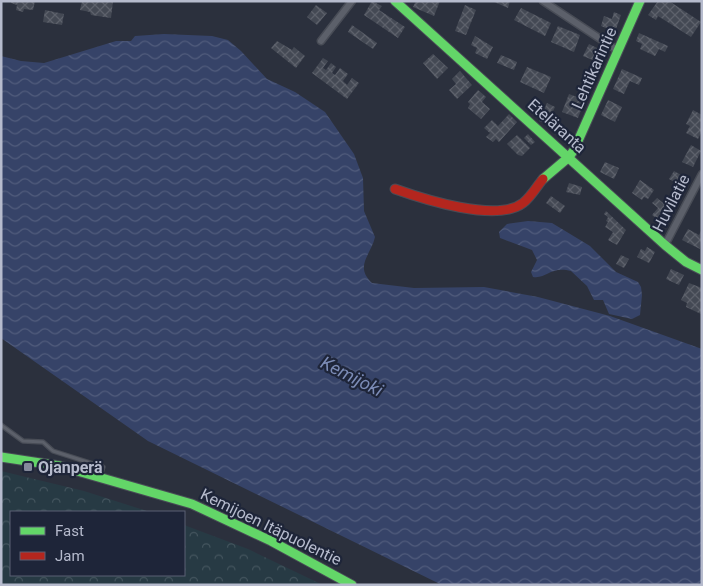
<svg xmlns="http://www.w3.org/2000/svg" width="703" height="586" viewBox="0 0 703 586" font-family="Roboto,sans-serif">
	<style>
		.forest { fill: url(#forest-crowns) }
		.water { fill: url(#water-waves) }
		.building { fill: url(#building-cross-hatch) }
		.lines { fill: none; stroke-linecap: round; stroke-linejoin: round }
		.lane-casing { stroke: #484c56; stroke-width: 5.5 }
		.street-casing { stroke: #484c56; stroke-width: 9 }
		.fast-casing { stroke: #484c56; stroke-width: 11 }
		.jam-casing { stroke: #484c56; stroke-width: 11 }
		.lane { stroke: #5c606a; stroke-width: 3 }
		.street { stroke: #5c606a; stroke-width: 6 }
		.fast { stroke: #63d668; stroke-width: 9 }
		.jam { stroke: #b3261e; stroke-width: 9 }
		.poi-dot { fill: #858a9b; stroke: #1e2539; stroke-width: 2 }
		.labels { text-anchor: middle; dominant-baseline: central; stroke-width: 4.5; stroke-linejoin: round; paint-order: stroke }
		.street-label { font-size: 16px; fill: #b6bbcd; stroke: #1e2539 }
		.poi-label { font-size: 16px; font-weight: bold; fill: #b6bbcd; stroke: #1e2539; text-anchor: start }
		.water-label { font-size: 18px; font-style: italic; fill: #7c8cb6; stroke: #1e2539 }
	</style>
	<defs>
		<pattern id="forest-crowns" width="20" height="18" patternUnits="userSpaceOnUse" patternTransform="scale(1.25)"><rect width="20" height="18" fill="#273a44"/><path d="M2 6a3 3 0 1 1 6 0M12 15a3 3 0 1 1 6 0" fill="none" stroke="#44555e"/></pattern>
		<pattern id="water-waves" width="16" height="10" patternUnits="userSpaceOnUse" patternTransform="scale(1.25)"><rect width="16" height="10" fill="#364368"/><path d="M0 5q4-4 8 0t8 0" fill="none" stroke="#515c7c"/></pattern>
		<pattern id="building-cross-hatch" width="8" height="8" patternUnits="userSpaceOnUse" patternTransform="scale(1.25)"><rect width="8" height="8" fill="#444954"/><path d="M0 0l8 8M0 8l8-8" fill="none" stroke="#5d616b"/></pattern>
	</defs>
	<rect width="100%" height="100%" fill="#2b303d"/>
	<path class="forest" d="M 1,471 L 84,491 L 150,512 L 11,512 L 11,575 L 184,575 L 184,525 L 248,549 L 323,585 L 1,585 Z"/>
	<g class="water">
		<path d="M 164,34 L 212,36 L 228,40 L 241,51 L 267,79 L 295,92 L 325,112 L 354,154 L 363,178 L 364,211 L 375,237 C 371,255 354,266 372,283 L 414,288 L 484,287 L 538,297 L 610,316 L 702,349 L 702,585 L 442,585 L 148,441 L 1,338 L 1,56 L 21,61 L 44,63 L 116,41 L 131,41 L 135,36 Z"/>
		<path d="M 528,221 L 552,223 L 590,246 L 616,272 L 638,282 L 641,287 L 642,295 L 640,315 L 632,319 L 609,314 L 603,300 L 594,300 L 587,286 L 571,271 C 550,266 547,279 533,277 L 531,272 L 537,260 L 532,250 L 500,238 L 499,232 L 507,224 Z"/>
	</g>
	<g class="building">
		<path d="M 11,1 L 35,1 L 33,10 L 24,9 L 23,12 L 16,10 L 17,5 L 11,3 Z"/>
		<path d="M 82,1 L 113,1 L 111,18 L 91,15 L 90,12 L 80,10 Z"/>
		<path d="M 372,1 L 382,6 L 379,10 L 405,27 L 398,38 L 364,15 Z"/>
		<path d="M 416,1 L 440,1 L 434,16 L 413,7 Z"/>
		<path d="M 492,1 L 510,1 L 508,8 Z"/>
		<path d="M 658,1 L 669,1 L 701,22 L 691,37 L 658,16 L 656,20 L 648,15 Z"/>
		<path d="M 316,5 L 327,13 L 317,25 L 307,17 Z"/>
		<path d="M 465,5 L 476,10 L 466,35 L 455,31 Z"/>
		<path d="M 521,8 L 551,23 L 545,36 L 514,20 Z"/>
		<path d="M 45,10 L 64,14 L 62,25 L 43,22 Z"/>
		<path d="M 614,12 L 621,15 L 615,32 L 601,26 L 604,16 L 612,19 Z"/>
		<path d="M 352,25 L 377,43 L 373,49 L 348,32 Z"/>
		<path d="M 558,26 L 580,35 L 574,52 L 551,42 Z"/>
		<path d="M 639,33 L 668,46 L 665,52 L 659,49 L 655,56 L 640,49 L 642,44 L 636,41 Z"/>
		<path d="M 475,36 L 493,47 L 487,59 L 475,53 L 477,48 L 471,45 Z"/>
		<path d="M 277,41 L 292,50 L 294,47 L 305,56 L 296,68 L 271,48 Z"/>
		<path d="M 589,44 L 605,52 L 600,63 L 583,56 Z"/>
		<path d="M 433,54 L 448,68 L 437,79 L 423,63 Z"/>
		<path d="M 501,55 L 517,62 L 514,70 L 497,63 Z"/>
		<path d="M 323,58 L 328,61 L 323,68 L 326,70 L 331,63 L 336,67 L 332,73 L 335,75 L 340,68 L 348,74 L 343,81 L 347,85 L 352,78 L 359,83 L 347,99 L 312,73 Z"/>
		<path d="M 527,67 L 551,77 L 544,93 L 520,82 Z"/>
		<path d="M 622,69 L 642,78 L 639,85 L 630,81 L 624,94 L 613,89 Z"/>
		<path d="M 460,71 L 472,85 L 457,99 L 449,90 L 456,84 L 452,79 Z"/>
		<path d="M 478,90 L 486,97 L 482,102 L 490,109 L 481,119 L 468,108 L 470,104 L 468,102 Z"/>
		<path d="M 569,94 L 585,100 L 578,118 L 562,112 Z"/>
		<path d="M 608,100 L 622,107 L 615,122 L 601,115 Z"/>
		<path d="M 547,103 L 555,107 L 547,124 L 539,121 Z"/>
		<path d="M 693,110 L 702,115 L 702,131 L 698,139 L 686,133 L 690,126 L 686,124 Z"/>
		<path d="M 509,114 L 517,122 L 499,142 L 496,139 L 493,142 L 486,137 L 490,133 L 484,128 L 492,120 L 498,126 Z"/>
		<path d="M 528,134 L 535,142 L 531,145 L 524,138 Z"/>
		<path d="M 517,135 L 530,148 L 522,156 L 518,155 L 507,144 Z"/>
		<path d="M 691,145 L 701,151 L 693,167 L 682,162 Z"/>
		<path d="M 605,162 L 619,168 L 614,179 L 600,172 Z"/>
		<path d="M 674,171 L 690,180 L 682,194 L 674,190 L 678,184 L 669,179 Z"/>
		<path d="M 640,180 L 654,190 L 648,199 L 644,197 L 642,200 L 632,193 Z"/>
		<path d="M 569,183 L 582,187 L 580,195 L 566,192 Z"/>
		<path d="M 551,196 L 565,206 L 560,213 L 546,203 Z"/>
		<path d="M 657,198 L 673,211 L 663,223 L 652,215 L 658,208 L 652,203 Z"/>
		<path d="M 606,211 L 626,230 L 617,245 L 608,240 L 613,232 L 605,227 L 608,222 L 606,221 L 608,217 L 604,214 Z"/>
		<path d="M 688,229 L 699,235 L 702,229 L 700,249 L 682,240 Z"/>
		<path d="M 647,247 L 655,252 L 649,263 L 637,257 L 641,249 L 645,251 Z"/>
		<path d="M 621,255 L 629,259 L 624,268 L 616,264 Z"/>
		<path d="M 671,269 L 684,275 L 679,285 L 666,279 Z"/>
		<path d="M 689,283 L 702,288 L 701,314 L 686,307 L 687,303 L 681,300 Z"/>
	</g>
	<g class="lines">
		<g class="lane-casing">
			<path id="lane" d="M 1,425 L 23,441 L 43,442 L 53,451 L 103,467 L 100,476"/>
		</g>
		<g class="street-casing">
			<g id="street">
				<path d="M 543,1 L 617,50"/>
				<path d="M 321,41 L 352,1"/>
				<path d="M 665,245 L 702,174"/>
			</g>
		</g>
		<g class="fast-casing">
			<g id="fast">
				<path d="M 395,1 L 665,245 L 686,262 L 702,270"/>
				<path d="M 543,179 L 569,157 L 574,150 L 640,1"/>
				<path d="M 1,457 L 60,466 L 192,504 L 271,541 L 352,585"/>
			</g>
		</g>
		<g class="jam-casing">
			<path id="jam" d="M 395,189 C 423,199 497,223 523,203 C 531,197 537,186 543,179"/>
		</g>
		<use href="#lane" class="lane"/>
		<use href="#street" class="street"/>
		<use href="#fast" class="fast"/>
		<use href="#jam" class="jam"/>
	</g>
	<rect class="poi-dot" x="23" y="462" width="10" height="10" rx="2.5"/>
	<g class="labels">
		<g class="street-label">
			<text transform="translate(594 68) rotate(-66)">Lehtikarintie</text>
			<text transform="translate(557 126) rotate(42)">Eteläranta</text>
			<text transform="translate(671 203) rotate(-63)">Huvilatie</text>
			<text transform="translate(271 527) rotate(26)">Kemijoen Itäpuolentie</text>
		</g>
		<g class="poi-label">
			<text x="38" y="467">Ojanperä</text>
		</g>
		<g class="water-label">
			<text transform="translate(352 376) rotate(27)">Kemijoki</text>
		</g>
	</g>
	<rect width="703" height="586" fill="none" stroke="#b6bbcd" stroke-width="5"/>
	<rect x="10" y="511" width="175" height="65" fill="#1e2539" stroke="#5b6174"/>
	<rect x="20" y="527" width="25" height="8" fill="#63d668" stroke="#5b6174"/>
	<text x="55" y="536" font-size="15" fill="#b6bbcd">Fast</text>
	<rect x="20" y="552" width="25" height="8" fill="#b3261e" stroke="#5b6174"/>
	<text x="55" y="561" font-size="15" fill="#b6bbcd">Jam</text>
</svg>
